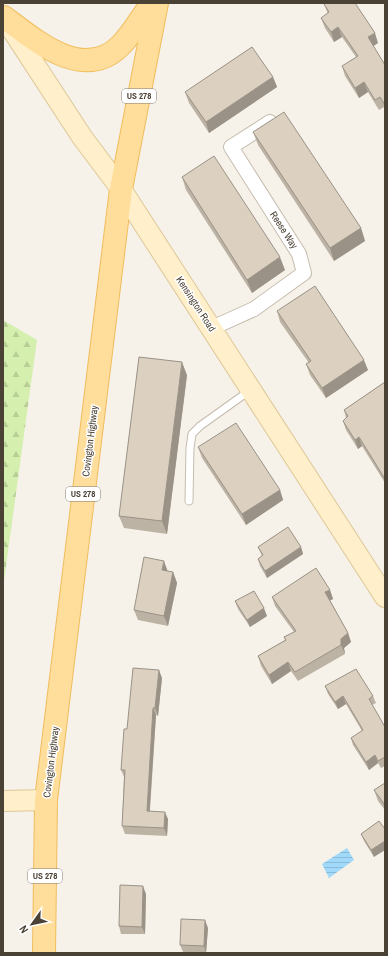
<svg xmlns="http://www.w3.org/2000/svg" width="388" height="956" viewBox="0 0 388 956" font-family="'Archivo Narrow',sans-serif">
	<style>
		.forest { fill: url(#forest-firs) }
		.water { fill: url(#water-rules) }
		.lines { fill: none; stroke-linecap: round; stroke-linejoin: round }
		.lane-casing { stroke: #c6bcae; stroke-width: 9 }
		.street-casing { stroke: #c6bcae; stroke-width: 16 }
		.secondary-casing { stroke: #dec796; stroke-width: 22 }
		.primary-casing { stroke: #f1bd5d; stroke-width: 24 }
		.lane { stroke: #fff; stroke-width: 7 }
		.street { stroke: #fff; stroke-width: 14 }
		.secondary { stroke: #fff0cb; stroke-width: 20 }
		.primary { stroke: #ffdd9a; stroke-width: 22 }
		.wall { fill: #bdb3a5 }
		.shaded-wall { fill: #9a9286 }
		.building { fill: #dcd0c0; stroke: #9a9286 }
		.labels { text-anchor: middle; dominant-baseline: central; stroke-width: 3; stroke-linejoin: round; paint-order: stroke }
		.shield { fill: #fff; stroke: #817b72; stroke-width: 1 }
		.shield-label { font-size: 9px; font-weight: bold; fill: #4b4236 }
		.street-label { font-size: 10px; fill: #4b4236; stroke: #fff }
	</style>
	<defs>
		<pattern id="forest-firs" width="22" height="20" patternUnits="userSpaceOnUse"><rect width="22" height="20" fill="#d5efae"/><path d="M5 1l3.5 6h-7zM16 11l3.5 6h-7z" fill="#b8ce96"/></pattern>
		<pattern id="water-rules" width="6" height="5" patternUnits="userSpaceOnUse"><rect width="6" height="5" fill="#a0d9f9"/><path d="M0 2.5h6" fill="none" stroke="#8bbbd6"/></pattern>
	</defs>
	<rect width="100%" height="100%" fill="#f6f2ea"/>
	<path class="forest" d="M 3,320 L 37,340 L 3,588 Z"/>
	<path class="water" d="M 347,848 L 354,860 L 329,878 L 322,864 Z"/>
	<g class="lines">
		<g class="lane-casing">
			<path id="lane" d="M 189,501 L 190,448 L 192,434 L 200,426 L 249,391"/>
		</g>
		<g class="street-casing">
			<path id="street" d="M 212,328 L 254,309 L 304,273 L 299,254 L 231,147 L 270,122"/>
		</g>
		<g class="secondary-casing">
			<g id="secondary">
				<path d="M 7,22 L 82,137 L 121,189 L 385,597"/>
				<path d="M 3,801 L 46,800"/>
			</g>
		</g>
		<g class="primary-casing">
			<g id="primary">
				<path d="M 4,17 C 36,41 84,83 121,45 C 133,33 142,16 152,3"/>
				<path d="M 44,953 L 46,800 L 121,189 L 157,3"/>
			</g>
		</g>
		<use href="#lane" class="lane"/>
		<use href="#street" class="street"/>
		<use href="#secondary" class="secondary"/>
		<use href="#primary" class="primary"/>
	</g>
	<g class="wall">
		<path d="M 324,4 L 378,43 L 373,46 L 385,65 L 385,109 L 384,107 L 379,110 L 368,92 L 359,98 L 345,76 L 342,66 L 356,57 L 342,37 L 334,42 L 325,28 L 321,18 L 328,14 Z"/>
		<path d="M 273,77 L 277,87 L 209,133 L 189,103 L 185,92 Z"/>
		<path d="M 253,132 L 361,228 L 365,241 L 334,261 L 258,145 Z"/>
		<path d="M 182,177 L 285,270 L 252,293 L 186,190 Z"/>
		<path d="M 277,311 L 368,370 L 326,398 L 310,375 L 306,364 L 309,363 L 280,322 Z"/>
		<path d="M 187,375 L 167,534 L 124,528 L 119,516 Z"/>
		<path d="M 385,382 L 385,483 L 362,446 L 358,449 L 346,430 L 343,421 L 346,418 L 344,410 Z"/>
		<path d="M 198,447 L 280,490 L 283,500 L 246,525 L 202,458 Z"/>
		<path d="M 258,547 L 301,547 L 303,554 L 267,578 L 260,566 L 258,559 L 262,556 Z"/>
		<path d="M 173,572 L 177,583 L 168,626 L 138,620 L 134,610 Z"/>
		<path d="M 330,590 L 333,599 L 330,600 L 348,633 L 351,642 L 344,648 L 345,654 L 298,681 L 291,671 L 272,684 L 261,666 L 258,656 L 285,640 L 284,637 L 294,632 L 275,606 L 272,597 Z"/>
		<path d="M 235,601 L 267,616 L 250,627 L 238,609 Z"/>
		<path d="M 162,678 L 158,716 L 156,715 L 150,811 L 168,819 L 167,836 L 125,834 L 122,826 L 124,777 L 121,770 Z"/>
		<path d="M 325,686 L 373,696 L 376,703 L 372,705 L 385,727 L 385,766 L 381,768 L 378,763 L 369,770 L 353,745 L 351,738 L 362,731 L 346,704 L 338,709 L 328,694 Z"/>
		<path d="M 385,783 L 385,810 L 378,801 L 374,790 Z"/>
		<path d="M 379,821 L 374,857 L 364,841 L 361,834 Z"/>
		<path d="M 146,894 L 145,934 L 121,934 L 119,926 Z"/>
		<path d="M 208,928 L 206,953 L 183,952 L 180,945 Z"/>
	</g>
	<g class="shaded-wall">
		<path d="M 338,27 L 342,37 L 334,42 L 331,32 Z"/>
		<path d="M 375,33 L 378,43 L 372,47 L 368,37 Z"/>
		<path d="M 273,77 L 277,87 L 209,133 L 206,122 Z"/>
		<path d="M 364,82 L 368,92 L 359,98 L 355,88 Z"/>
		<path d="M 361,228 L 365,241 L 334,261 L 330,248 Z"/>
		<path d="M 280,257 L 285,270 L 252,293 L 247,280 Z"/>
		<path d="M 364,360 L 368,370 L 326,398 L 322,388 Z"/>
		<path d="M 182,362 L 187,375 L 167,534 L 162,521 Z"/>
		<path d="M 359,437 L 362,446 L 358,449 L 355,440 Z"/>
		<path d="M 280,490 L 283,500 L 246,525 L 242,514 Z"/>
		<path d="M 301,547 L 303,554 L 267,578 L 265,571 Z"/>
		<path d="M 164,561 L 168,572 L 162,570 Z"/>
		<path d="M 173,572 L 177,583 L 168,626 L 164,616 Z"/>
		<path d="M 330,590 L 333,599 L 329,601 L 325,592 Z"/>
		<path d="M 264,608 L 267,616 L 250,627 L 247,620 Z"/>
		<path d="M 348,633 L 351,642 L 344,648 L 345,654 L 341,645 L 341,639 Z"/>
		<path d="M 288,662 L 291,671 L 272,684 L 269,675 Z"/>
		<path d="M 159,670 L 162,678 L 158,716 L 155,708 Z"/>
		<path d="M 343,696 L 346,704 L 338,709 L 335,702 Z"/>
		<path d="M 153,708 L 156,715 L 149,818 L 147,811 Z"/>
		<path d="M 375,755 L 378,763 L 369,770 L 366,762 Z"/>
		<path d="M 165,812 L 168,819 L 167,836 L 164,828 Z"/>
		<path d="M 385,841 L 385,850 L 374,857 L 371,850 Z"/>
		<path d="M 143,886 L 146,894 L 145,934 L 142,927 Z"/>
		<path d="M 205,920 L 208,928 L 206,953 L 204,946 Z"/>
	</g>
	<g class="building">
		<path d="M 325,3 L 355,3 L 375,33 L 368,37 L 385,65 L 385,105 L 380,97 L 375,100 L 364,82 L 355,88 L 342,66 L 358,56 L 338,27 L 331,32 L 321,18 L 329,12 L 324,4 Z"/>
		<path d="M 252,47 L 273,77 L 206,122 L 185,92 Z"/>
		<path d="M 284,112 L 361,228 L 330,248 L 253,132 Z"/>
		<path d="M 214,156 L 280,257 L 247,280 L 182,177 Z"/>
		<path d="M 315,286 L 364,360 L 322,388 L 306,364 L 311,361 L 277,311 Z"/>
		<path d="M 139,357 L 182,362 L 162,521 L 119,516 Z"/>
		<path d="M 385,382 L 385,479 L 359,437 L 355,440 L 343,421 L 348,416 L 344,410 Z"/>
		<path d="M 236,423 L 280,490 L 242,514 L 198,447 Z"/>
		<path d="M 288,527 L 301,547 L 265,571 L 258,559 L 263,555 L 258,547 Z"/>
		<path d="M 144,557 L 164,561 L 162,570 L 173,572 L 164,616 L 134,610 Z"/>
		<path d="M 316,568 L 330,590 L 325,592 L 348,633 L 341,639 L 341,645 L 295,672 L 288,662 L 269,675 L 258,656 L 286,640 L 284,637 L 296,631 L 272,597 Z"/>
		<path d="M 254,591 L 264,608 L 247,620 L 235,601 Z"/>
		<path d="M 133,668 L 159,670 L 155,708 L 153,708 L 147,811 L 165,812 L 164,828 L 122,826 L 125,770 L 121,770 L 124,729 L 127,729 Z"/>
		<path d="M 356,669 L 373,696 L 369,699 L 385,727 L 385,757 L 378,761 L 375,755 L 366,762 L 351,738 L 363,730 L 343,696 L 335,702 L 325,686 Z"/>
		<path d="M 385,783 L 385,805 L 374,790 Z"/>
		<path d="M 379,821 L 385,829 L 385,841 L 371,850 L 361,834 Z"/>
		<path d="M 120,885 L 143,886 L 142,927 L 119,926 Z"/>
		<path d="M 181,919 L 205,920 L 204,946 L 180,945 Z"/>
	</g>
	<g class="labels">
		<g class="shield">
			<rect x="122" y="89" width="34" height="14" rx="3"/>
			<rect x="66" y="487" width="34" height="14" rx="3"/>
			<rect x="28" y="869" width="34" height="14" rx="3"/>
		</g>
		<g class="shield-label">
			<text x="139" y="96">US 278</text>
			<text x="83" y="494">US 278</text>
			<text x="45" y="876">US 278</text>
		</g>
		<g class="street-label">
			<text transform="translate(284 230) rotate(57)">Reese Way</text>
			<text transform="translate(196 304) rotate(57)">Kensington Road</text>
			<text transform="translate(90 441) rotate(-83)">Covington Highway</text>
			<text transform="translate(51 762) rotate(-83)">Covington Highway</text>
		</g>
	</g>
	<rect width="388" height="956" fill="none" stroke="#4b4236" stroke-width="8"/>
	<g transform="translate(32 924) rotate(237)" stroke="#ffffff" stroke-width="3" paint-order="stroke">
	<path d="M0-3L7 15L0 10L-7 15Z" fill="#4b4236"/>
	<text y="-6" font-size="11" font-weight="bold" text-anchor="middle" fill="#4b4236">N</text>
	</g>
</svg>
